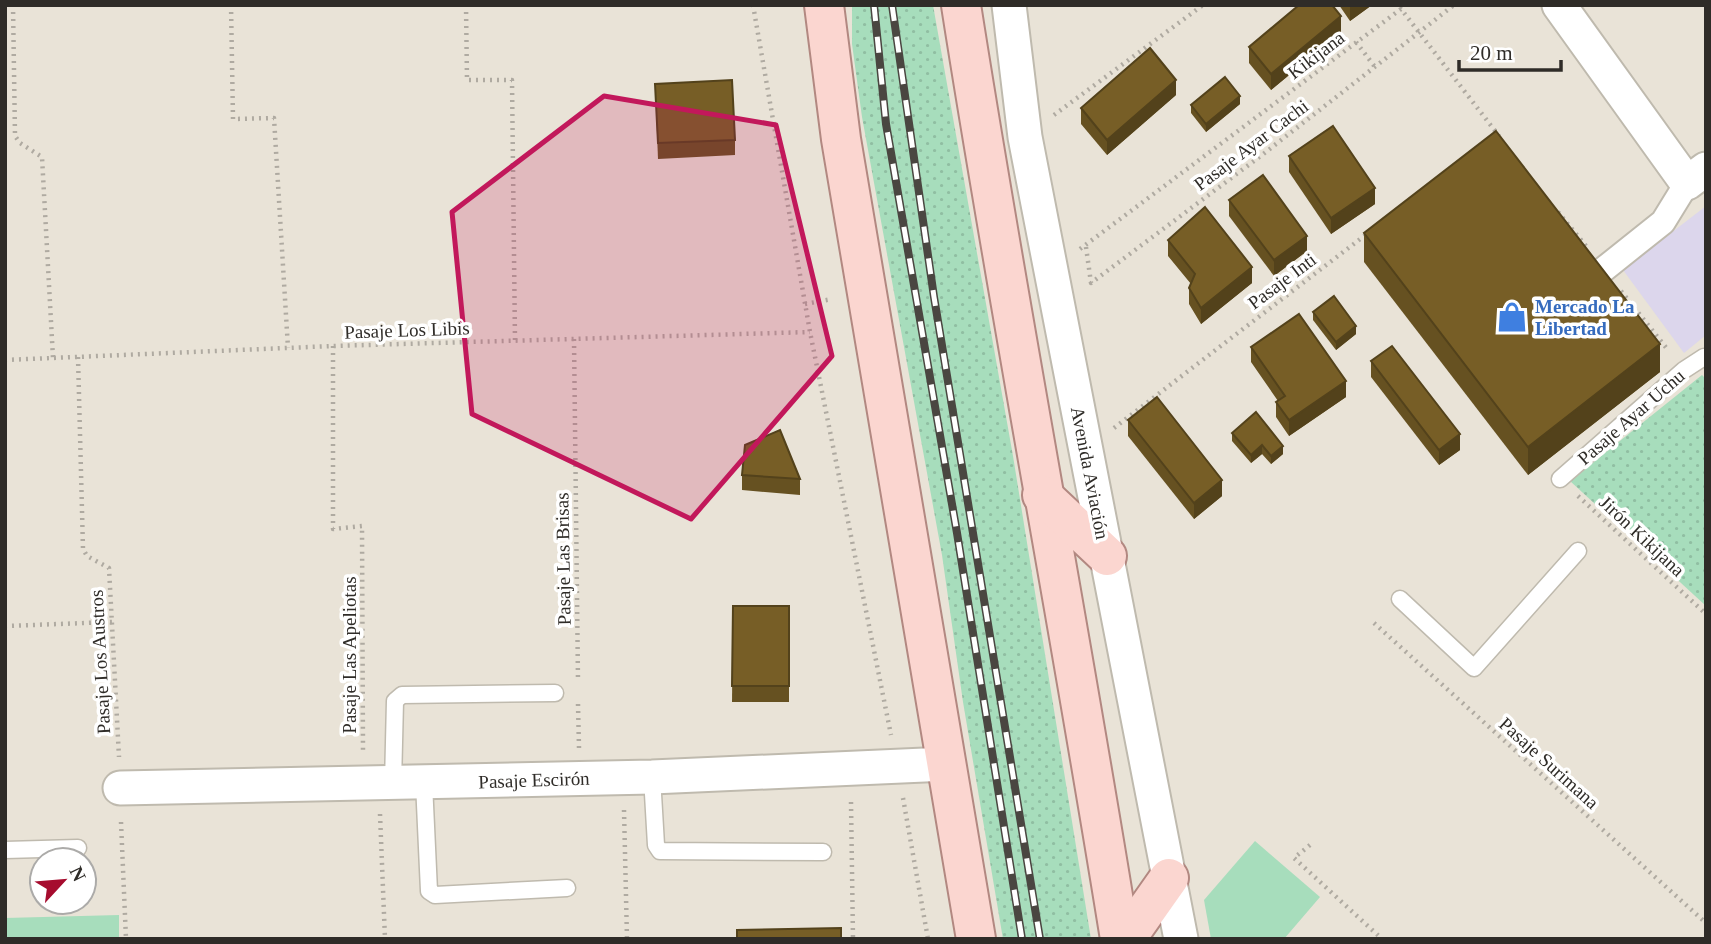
<svg xmlns="http://www.w3.org/2000/svg" width="1711" height="944" viewBox="0 0 1711 944" font-family="'Times New Roman',serif">
	<style>
		.education { fill: #dcd6ec }
		.grass { fill: url(#grass-dots) }
		.park { fill: #a7ddbc }
		.lines { fill: none; stroke-linecap: round; stroke-linejoin: round }
		.service-casing { stroke: #bfbaae; stroke-width: 19 }
		.pedestrian-casing { stroke: #bfbaae; stroke-width: 28 }
		.minor-casing { stroke: #bfbaae; stroke-width: 37 }
		.primary-casing { stroke: #b28881; stroke-width: 42 }
		.path { stroke: #afaaa1; stroke-width: 4.5; stroke-dasharray: 2 5; stroke-linecap: butt }
		.service { stroke: #fff; stroke-width: 16 }
		.pedestrian { stroke: #fff; stroke-width: 24 }
		.minor { stroke: #fff; stroke-width: 33 }
		.primary { stroke: #fbd6d0; stroke-width: 38 }
		.rail-casing { stroke: #4a4641; stroke-width: 8 }
		.rail { stroke: #fff; stroke-width: 5; stroke-dasharray: 16; stroke-linecap: butt }
		.wall { fill: #665121 }
		.shaded-wall { fill: #53421b }
		.building { fill: #775e26; stroke: #53421b; stroke-width: 2 }
		.marked { fill: #c2185b; fill-opacity: 0.2; stroke: #c2185b; stroke-width: 5; stroke-linejoin: round }
		.labels { text-anchor: middle; dominant-baseline: central; stroke-width: 7; stroke-linejoin: round; paint-order: stroke }
		.street-label { font-size: 19px; fill: #2f2c28; stroke: #fff }
		.shop-label { font-size: 19px; font-weight: bold; fill: #366cbe; stroke: #fff; text-anchor: start }
	</style>
	<defs>
		<pattern id="grass-dots" width="8" height="8" patternUnits="userSpaceOnUse" patternTransform="scale(1.75)"><rect width="8" height="8" fill="#a7ddbc"/><path d="M2 2h.1M6 6h.1" fill="none" stroke="#90bea2" stroke-width="1.8" stroke-linecap="round"/></pattern>
	</defs>
	<rect width="100%" height="100%" fill="#e9e3d7"/>
	<path class="education" d="M 1706,206 L 1706,335 L 1684,353 L 1623,270 Z"/>
	<g class="grass">
		<path d="M 852,5 L 933,5 L 1013,456 L 1091,939 L 1003,939 L 963,702 L 942,555 L 862,117 L 852,44 Z"/>
		<path d="M 1702,375 L 1706,379 L 1706,606 L 1570,481 Z"/>
	</g>
	<g class="park">
		<path d="M 1255,841 L 1320,897 L 1284,939 L 1211,939 L 1204,900 Z"/>
		<path d="M 119,915 L 119,939 L 5,939 L 5,918 Z"/>
	</g>
	<g class="lines">
		<g class="service-casing">
			<g id="service">
				<path d="M 1560,479 L 1684,370 L 1704,357"/>
				<path d="M 1400,599 L 1474,668 L 1578,551"/>
				<path d="M 652,777 L 656,845 L 660,851 L 823,852"/>
				<path d="M 424,783 L 429,891 L 435,895 L 567,888"/>
				<path d="M 393,784 L 395,701 L 402,695 L 555,693"/>
				<path d="M 5,850 L 78,848"/>
			</g>
		</g>
		<g class="pedestrian-casing">
			<path id="pedestrian" d="M 1604,269 L 1663,222 L 1687,183"/>
		</g>
		<g class="minor-casing">
			<g id="minor">
				<path d="M 1009,5 L 1025,137 L 1181,939"/>
				<path d="M 1559,5 L 1687,183 L 1706,169"/>
				<path d="M 120,788 L 652,777 L 947,764"/>
			</g>
		</g>
		<g class="primary-casing">
			<g id="primary">
				<path d="M 824,5 L 841,139 L 976,939"/>
				<path d="M 961,5 C 1010,317 1070,627 1120,939"/>
				<path d="M 1042,495 L 1107,556"/>
				<path d="M 1126,939 L 1169,878"/>
			</g>
		</g>
		<g class="path">
			<path d="M 13,5 L 15,136 L 20,143 L 42,157 L 53,358"/>
			<path d="M 231,5 L 233,119 L 274,118 L 288,348"/>
			<path d="M 466,5 L 467,80 L 512,80 L 515,341"/>
			<path d="M 753,5 L 810,332 L 891,735"/>
			<path d="M 1356,42 L 1375,67"/>
			<path d="M 1054,115 L 1203,5"/>
			<path d="M 1558,212 L 1586,246"/>
			<path d="M 1086,247 L 1091,283 L 1262,155 L 1454,5"/>
			<path d="M 1080,249 L 1401,9 L 1499,136"/>
			<path d="M 1621,291 L 1668,350"/>
			<path d="M 805,304 L 832,299"/>
			<path d="M 574,339 L 578,681"/>
			<path d="M 333,346 L 333,529 L 362,526 L 363,751"/>
			<path d="M 78,357 L 83,549 L 87,556 L 109,568 L 119,757"/>
			<path d="M 5,360 L 333,346 L 810,332"/>
			<path d="M 1114,428 L 1368,233"/>
			<path d="M 1578,496 L 1706,614"/>
			<path d="M 1374,623 L 1706,923"/>
			<path d="M 5,626 L 112,622"/>
			<path d="M 578,704 L 579,748"/>
			<path d="M 903,798 L 928,939"/>
			<path d="M 851,802 L 853,939"/>
			<path d="M 624,810 L 627,939"/>
			<path d="M 380,814 L 385,939"/>
			<path d="M 121,822 L 126,939"/>
			<path d="M 1310,845 L 1294,858 L 1382,939"/>
		</g>
		<use href="#service" class="service"/>
		<use href="#pedestrian" class="pedestrian"/>
		<use href="#minor" class="minor"/>
		<use href="#primary" class="primary"/>
		<g class="rail-casing">
			<g id="rail">
				<path d="M 874,5 L 886,124 L 957,533 L 1022,939"/>
				<path d="M 892,5 L 934,297 L 1040,939"/>
			</g>
		</g>
		<use href="#rail" class="rail"/>
	</g>
	<g class="wall">
		<path d="M 1339,5 L 1372,5 L 1350,21 Z"/>
		<path d="M 1341,32 L 1271,90 L 1249,63 L 1249,47 Z"/>
		<path d="M 655,84 L 735,140 L 735,155 L 658,159 Z"/>
		<path d="M 1176,95 L 1107,155 L 1081,124 L 1081,108 Z"/>
		<path d="M 1240,104 L 1206,132 L 1191,113 L 1191,105 Z"/>
		<path d="M 1289,156 L 1375,204 L 1331,234 L 1289,172 Z"/>
		<path d="M 1229,200 L 1307,251 L 1274,276 L 1229,216 Z"/>
		<path d="M 1364,233 L 1660,372 L 1528,475 L 1364,262 Z"/>
		<path d="M 1168,240 L 1252,283 L 1201,324 L 1189,304 L 1189,288 L 1191,284 L 1168,256 Z"/>
		<path d="M 1313,312 L 1356,334 L 1336,350 L 1313,320 Z"/>
		<path d="M 1251,347 L 1346,397 L 1289,436 L 1276,417 L 1276,402 L 1278,401 L 1251,362 Z"/>
		<path d="M 1371,361 L 1460,450 L 1439,465 L 1371,377 Z"/>
		<path d="M 1128,420 L 1222,496 L 1194,519 L 1128,436 Z"/>
		<path d="M 1232,433 L 1283,454 L 1271,464 L 1262,454 L 1251,463 L 1232,441 Z"/>
		<path d="M 742,475 L 800,479 L 800,495 L 742,490 Z"/>
		<path d="M 733,606 L 789,606 L 789,702 L 732,702 Z"/>
	</g>
	<g class="shaded-wall">
		<path d="M 1350,5 L 1372,5 L 1350,21 Z"/>
		<path d="M 1341,16 L 1341,32 L 1271,90 L 1271,74 Z"/>
		<path d="M 1176,80 L 1176,95 L 1107,155 L 1107,140 Z"/>
		<path d="M 1240,96 L 1240,104 L 1206,132 L 1206,124 Z"/>
		<path d="M 1375,188 L 1375,204 L 1331,234 L 1331,218 Z"/>
		<path d="M 1307,236 L 1307,251 L 1274,276 L 1274,260 Z"/>
		<path d="M 1252,267 L 1252,283 L 1201,324 L 1201,308 Z"/>
		<path d="M 1356,326 L 1356,334 L 1336,350 L 1336,342 Z"/>
		<path d="M 1660,344 L 1660,372 L 1528,475 L 1528,447 Z"/>
		<path d="M 1346,381 L 1346,397 L 1289,436 L 1289,420 Z"/>
		<path d="M 1460,434 L 1460,450 L 1439,465 L 1439,450 Z"/>
		<path d="M 1262,445 L 1262,454 L 1251,463 L 1251,455 Z"/>
		<path d="M 1283,446 L 1283,454 L 1271,464 L 1271,456 Z"/>
		<path d="M 1222,480 L 1222,496 L 1194,519 L 1194,503 Z"/>
	</g>
	<g class="building">
		<path d="M 1299,5 L 1332,5 L 1341,16 L 1271,74 L 1249,47 Z"/>
		<path d="M 1150,48 L 1176,80 L 1107,140 L 1081,108 Z"/>
		<path d="M 1225,77 L 1240,96 L 1206,124 L 1191,105 Z"/>
		<path d="M 732,80 L 735,140 L 658,143 L 655,84 Z"/>
		<path d="M 1333,126 L 1375,188 L 1331,218 L 1289,156 Z"/>
		<path d="M 1496,131 L 1660,344 L 1528,447 L 1364,233 Z"/>
		<path d="M 1263,175 L 1307,236 L 1274,260 L 1229,200 Z"/>
		<path d="M 1205,207 L 1252,267 L 1201,308 L 1189,288 L 1195,274 L 1168,240 Z"/>
		<path d="M 1334,296 L 1356,326 L 1336,342 L 1313,312 Z"/>
		<path d="M 1299,314 L 1346,381 L 1289,420 L 1276,402 L 1285,396 L 1251,347 Z"/>
		<path d="M 1392,346 L 1460,434 L 1439,450 L 1371,361 Z"/>
		<path d="M 1157,397 L 1222,480 L 1194,503 L 1128,420 Z"/>
		<path d="M 1256,412 L 1283,446 L 1271,456 L 1262,445 L 1251,455 L 1232,433 Z"/>
		<path d="M 780,430 L 800,479 L 742,475 L 745,445 Z"/>
		<path d="M 733,606 L 789,606 L 789,686 L 732,686 Z"/>
		<path d="M 841,928 L 841,939 L 737,939 L 737,930 Z"/>
	</g>
	<path class="marked" d="M 604,96 L 776,125 L 832,356 L 691,519 L 472,414 L 452,212 Z"/>
	<defs>
		<g id="shop-bare" transform="scale(2.415)"><path d="M-5-2.5h2.3a2.7 3.5 0 0 1 5.4 0H5L5.5 6h-11ZM-1.5-2.5h3a1.5 2.3 0 0 0-3 0Z" fill="#3f7fe0" stroke="#fff" stroke-width="2.5" paint-order="stroke"/></g>
	</defs>
	<g fill-rule="evenodd">
		<use href="#shop-bare" x="1512" y="317"/>
	</g>
	<g class="labels">
		<g class="street-label">
			<text transform="translate(1316 55) rotate(-37)">Kikijana</text>
			<text transform="translate(1251 145) rotate(-37)">Pasaje Ayar Cachi</text>
			<text transform="translate(1282 281) rotate(-37)">Pasaje Inti</text>
			<text transform="translate(407 330) rotate(-2)">Pasaje Los Libis</text>
			<text transform="translate(1631 417) rotate(-41)">Pasaje Ayar Uchu</text>
			<text transform="translate(1090 473) rotate(79)">Avenida Aviación</text>
			<text transform="translate(1642 536) rotate(43)">Jirón Kikijana</text>
			<text transform="translate(563 559) rotate(-91)">Pasaje Las Brisas</text>
			<text transform="translate(349 655) rotate(-90)">Pasaje Las Apeliotas</text>
			<text transform="translate(100 662) rotate(-93)">Pasaje Los Austros</text>
			<text transform="translate(1549 763) rotate(42)">Pasaje Surimana</text>
			<text transform="translate(534 780) rotate(-2)">Pasaje Escirón</text>
		</g>
		<g class="shop-label">
			<text x="1535" y="306">Mercado La<tspan x="1535" dy="22">Libertad</tspan></text>
		</g>
	</g>
	<rect width="1711" height="944" fill="none" stroke="#2f2c28" stroke-width="14"/>
	<g transform="translate(63 881) rotate(64)"><circle r="33" fill="#ffffff" stroke="#acaba9" stroke-width="2"/>
	<path d="M0-5L12 26L0 18L-12 26Z" fill="#a60c2e"/>
	<text y="-10" font-size="19" font-weight="bold" text-anchor="middle" fill="#2f2c28">N</text>
	</g>
	<path d="M1459 60v10h102v-10" fill="none" stroke="#2f2c28" stroke-width="3.5"/>
	<text x="1470" y="60" font-size="21" fill="#2f2c28" stroke="#ffffff" stroke-width="5" paint-order="stroke">20 m</text>
</svg>
